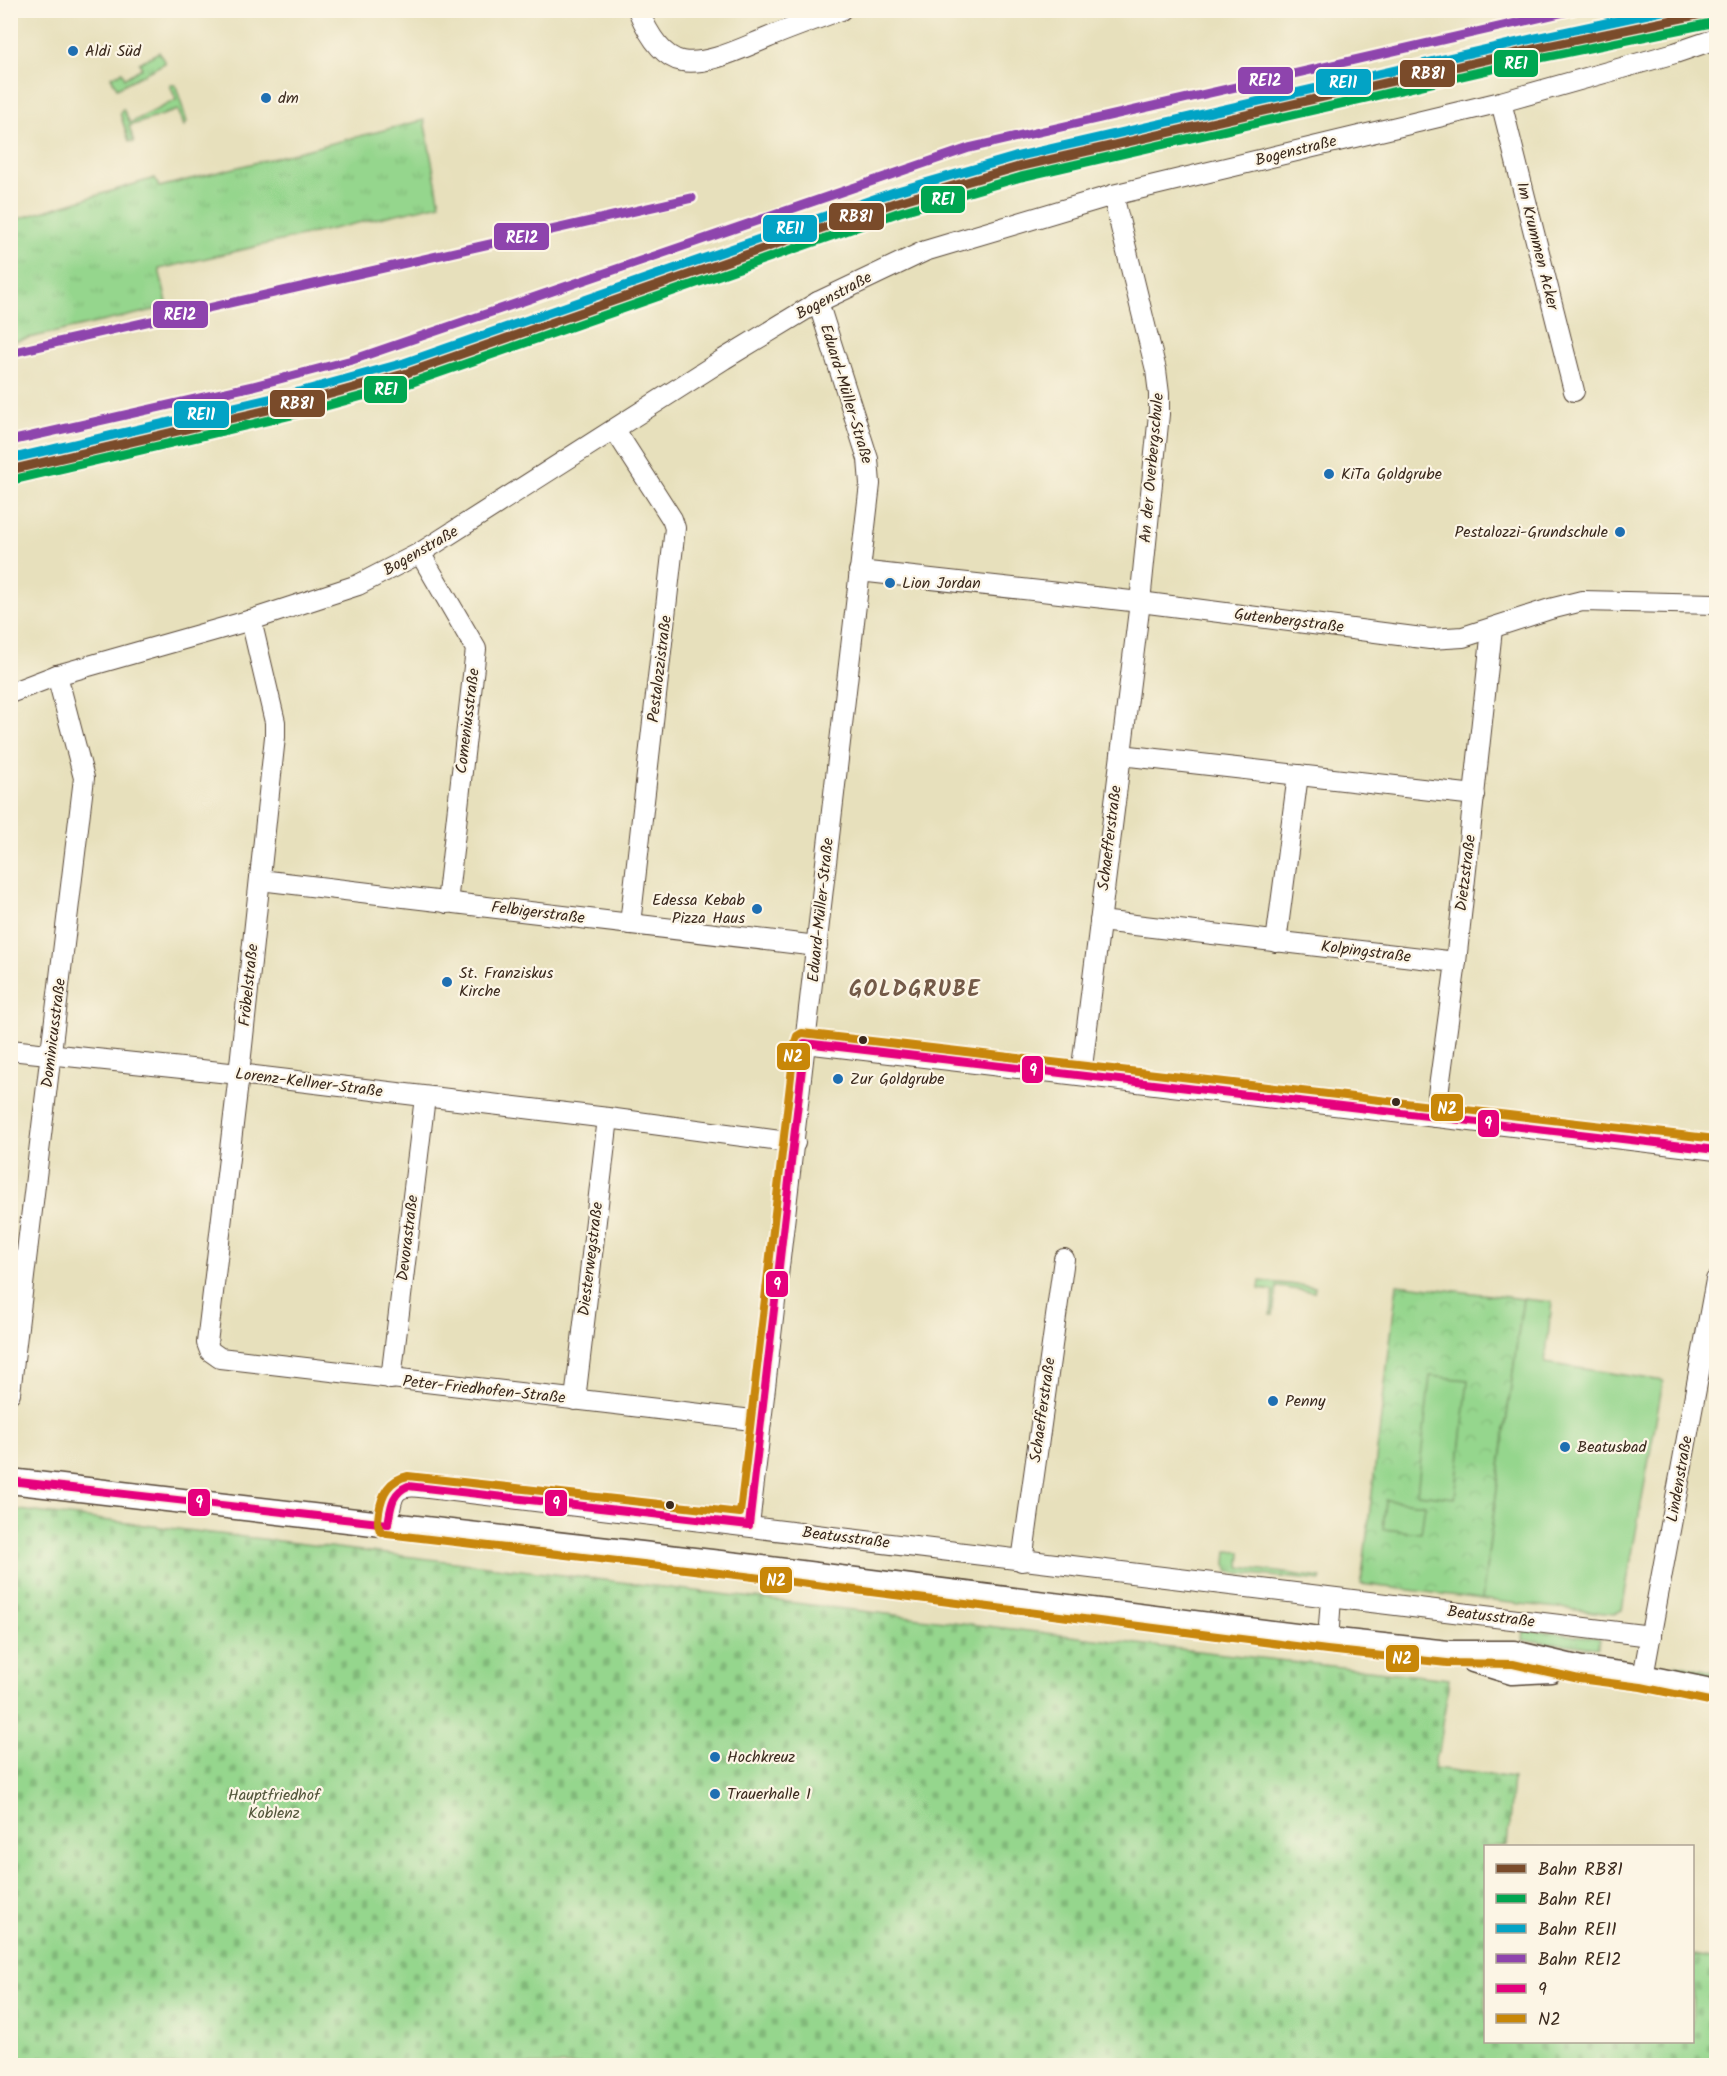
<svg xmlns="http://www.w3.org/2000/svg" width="1727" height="2076" viewBox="0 0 1727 2076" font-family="Kalam,sans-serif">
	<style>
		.grass { fill: url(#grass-tufts); stroke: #688056; stroke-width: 1.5 }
		.cemetery { fill: url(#cemetery-stones); stroke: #688056; stroke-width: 1.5 }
		.park { fill: url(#park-crowns); stroke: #688056; stroke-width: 1.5 }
		.pitch { fill: #95d68d; stroke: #688056; stroke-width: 1.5 }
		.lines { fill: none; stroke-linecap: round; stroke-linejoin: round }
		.minor-casing { stroke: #554536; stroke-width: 22 }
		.tertiary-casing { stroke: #554536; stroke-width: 27 }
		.minor { stroke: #fff; stroke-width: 20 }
		.tertiary { stroke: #fff; stroke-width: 24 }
		.bus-1-casing { stroke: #fcf5e5; stroke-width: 12 }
		.bus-2-casing { stroke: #fcf5e5; stroke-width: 12 }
		.bus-1 { stroke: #e5007d; stroke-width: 8 }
		.bus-2 { stroke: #c88708; stroke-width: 8 }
		.rail-1-casing { stroke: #fcf5e5; stroke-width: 14 }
		.rail-2-casing { stroke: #fcf5e5; stroke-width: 14 }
		.rail-3-casing { stroke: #fcf5e5; stroke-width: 14 }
		.rail-4-casing { stroke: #fcf5e5; stroke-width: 14 }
		.rail-1 { stroke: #7a4b2a; stroke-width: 9 }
		.rail-2 { stroke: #00a651; stroke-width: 9 }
		.rail-3 { stroke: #03a3c5; stroke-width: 9 }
		.rail-4 { stroke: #8e44ad; stroke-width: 9 }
		.poi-dot { fill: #1f6fb2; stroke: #fcf5e5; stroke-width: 2 }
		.bus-dot { fill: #3b2a1e; stroke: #fcf5e5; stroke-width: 2 }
		.labels { text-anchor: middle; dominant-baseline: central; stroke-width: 4.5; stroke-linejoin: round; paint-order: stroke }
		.poi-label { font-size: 16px; fill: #3b2a1e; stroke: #fcf5e5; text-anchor: start }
		.street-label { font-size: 16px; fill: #3b2a1e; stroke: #fcf5e5 }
		.park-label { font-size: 16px; fill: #52553a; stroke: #fcf5e5 }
		.district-label { font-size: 22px; font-weight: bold; letter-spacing: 1.5px; fill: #735a48; stroke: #fcf5e5 }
		.line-badge { stroke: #fcf5e5; stroke-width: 2 }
		.badge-label { font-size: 16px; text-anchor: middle; font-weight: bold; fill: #fff }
	</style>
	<defs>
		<pattern id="grass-tufts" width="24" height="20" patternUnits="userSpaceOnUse" patternTransform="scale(1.5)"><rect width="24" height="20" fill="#95d68d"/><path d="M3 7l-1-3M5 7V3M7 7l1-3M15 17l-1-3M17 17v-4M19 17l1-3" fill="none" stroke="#81b879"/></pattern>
		<pattern id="cemetery-stones" width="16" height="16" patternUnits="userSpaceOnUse" patternTransform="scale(1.5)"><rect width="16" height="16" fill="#95d68d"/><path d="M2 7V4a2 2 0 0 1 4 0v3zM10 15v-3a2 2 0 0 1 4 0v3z" fill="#81b879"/></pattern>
		<pattern id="park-crowns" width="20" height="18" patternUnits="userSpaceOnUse" patternTransform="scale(1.5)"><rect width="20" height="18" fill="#95d68d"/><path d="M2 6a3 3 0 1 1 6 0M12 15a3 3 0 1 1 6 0" fill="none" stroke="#81b879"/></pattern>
	</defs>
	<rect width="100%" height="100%" fill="#fcf5e5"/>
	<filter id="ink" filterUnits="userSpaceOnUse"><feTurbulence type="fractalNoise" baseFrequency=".0167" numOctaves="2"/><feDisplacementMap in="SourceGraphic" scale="12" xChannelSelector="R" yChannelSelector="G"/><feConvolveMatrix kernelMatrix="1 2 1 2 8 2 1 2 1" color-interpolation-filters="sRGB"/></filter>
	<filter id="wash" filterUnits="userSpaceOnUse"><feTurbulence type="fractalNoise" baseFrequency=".008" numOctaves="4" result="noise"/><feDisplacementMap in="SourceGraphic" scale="24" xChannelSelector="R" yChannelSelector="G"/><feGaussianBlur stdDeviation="1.35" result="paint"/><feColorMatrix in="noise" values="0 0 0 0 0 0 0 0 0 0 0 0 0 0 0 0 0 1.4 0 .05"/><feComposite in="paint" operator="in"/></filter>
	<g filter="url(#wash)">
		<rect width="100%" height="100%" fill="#e7e0bc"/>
		<g class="grass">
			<path d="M 159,52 L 165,63 L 117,88 L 111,77 L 122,72 L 125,78 L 142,68 L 139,63 Z"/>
			<path d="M 172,84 L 176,86 L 187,122 L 184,126 L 178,110 L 129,126 L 134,142 L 129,141 L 120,113 L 123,109 L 130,123 L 176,100 L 170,85 Z"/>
			<path d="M 424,120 L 440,204 L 159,269 L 168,307 L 11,342 L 11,221 L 155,178 L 159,187 Z"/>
			<path d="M 1260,1281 L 1315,1287 L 1314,1292 L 1277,1287 L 1273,1315 L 1271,1315 L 1273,1291 L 1259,1289 Z"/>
			<path d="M 1227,1551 L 1241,1552 L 1240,1567 L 1321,1578 L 1321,1581 L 1229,1572 L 1226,1564 Z"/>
			<path d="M 1524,1630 L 1599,1638 L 1598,1648 L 1523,1640 Z"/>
			<path d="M 1675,1664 L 1716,1672 L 1716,1680 L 1684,1671 Z"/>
		</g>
		<path class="cemetery" d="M 11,1509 L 1171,1648 L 1449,1679 L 1439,1753 L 1436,1754 L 1434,1768 L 1513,1778 L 1507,1846 L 1486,1846 L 1486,2042 L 1692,2042 L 1693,1956 L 1716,1960 L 1716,2065 L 11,2065 Z"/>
		<path class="park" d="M 1397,1284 L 1523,1299 L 1482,1599 L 1361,1584 Z"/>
		<g class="pitch">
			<path d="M 1523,1299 L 1552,1302 L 1545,1363 L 1663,1381 L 1622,1610 L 1614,1614 L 1502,1602 L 1482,1599 Z"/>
			<path d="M 1430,1376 L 1468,1380 L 1455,1498 L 1417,1494 Z"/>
			<path d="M 1386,1500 L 1425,1504 L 1421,1533 L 1383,1529 Z"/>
		</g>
	</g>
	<g filter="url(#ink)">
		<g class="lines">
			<g class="minor-casing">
				<g id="minor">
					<path d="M 638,10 C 646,29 660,57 682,61 C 707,66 744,47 767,38 C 791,28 816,19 841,10"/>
					<path d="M 1501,102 L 1574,391"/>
					<path d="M 615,430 L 672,519 L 675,528 L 630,924"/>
					<path d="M 420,553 L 476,649 L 447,903"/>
					<path d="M 859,571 L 1140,602 L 1430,639 L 1463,637 L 1550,609 L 1582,601 L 1716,604"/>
					<path d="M 251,620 L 275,722 L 275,737 L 239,1074 L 207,1343 L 210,1351 L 220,1358 L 761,1421"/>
					<path d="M 10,693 L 57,675 L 251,620 L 358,585 L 420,553 L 724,359 L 818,302 L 925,251 L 1113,195 L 1501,102 L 1675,53 L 1716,39"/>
					<path d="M 1121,755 L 1475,795"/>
					<path d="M 260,880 L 817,946"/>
					<path d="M 1100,921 L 1456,962"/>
					<path d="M 1276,942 L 1298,775"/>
					<path d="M 805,1043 L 1716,1150"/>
					<path d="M 10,1050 L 239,1074 L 608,1118 L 795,1143"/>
					<path d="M 1081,1075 L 1140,602 L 1159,414 L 1159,394 L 1156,370 L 1113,195"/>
					<path d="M 1435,1117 L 1456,962 L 1492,629"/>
					<path d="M 391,1379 L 425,1097"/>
					<path d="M 10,1393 L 84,778 L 57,675"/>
					<path d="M 575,1400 L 608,1118"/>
					<path d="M 388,1524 C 392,1500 389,1484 420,1487 C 830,1534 1240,1589 1651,1636"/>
					<path d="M 749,1525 L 870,484 L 868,459 L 818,302"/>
					<path d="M 1022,1561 L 1064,1259"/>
					<path d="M 1328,1640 L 1331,1598"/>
					<path d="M 1643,1677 L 1716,1280"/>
				</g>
			</g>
			<g class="tertiary-casing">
				<g id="tertiary">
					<path d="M 10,1481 L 746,1566 L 1328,1640 L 1448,1653 L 1514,1653 L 1581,1669 L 1643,1677 L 1716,1692"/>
					<path d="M 1473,1660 L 1512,1672 L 1551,1670"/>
				</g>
			</g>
			<use href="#minor" class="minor"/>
			<use href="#tertiary" class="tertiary"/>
			<g class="bus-1-casing">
				<g id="bus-1">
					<path d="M 805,1043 L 1716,1150"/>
					<path d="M 10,1481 L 388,1524"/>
					<path d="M 388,1524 C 391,1508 391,1493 408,1486 L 749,1525"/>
					<path d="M 749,1525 L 805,1043"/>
				</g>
			</g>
			<g class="bus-2-casing">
				<path id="bus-2" d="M 1714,1702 L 1641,1687 L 1579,1679 L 1513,1664 L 1447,1663 L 1327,1650 L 745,1576 L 387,1534 L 380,1531 C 377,1524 378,1519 379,1512 C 382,1493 389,1480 408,1476 L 740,1513 L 795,1042 L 797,1036 L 802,1033 L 1716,1139"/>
			</g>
			<use href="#bus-1" class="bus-1"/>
			<use href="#bus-2" class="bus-2"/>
			<g class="rail-1-casing">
				<path id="rail-1" d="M 10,470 L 302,402 L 407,373 L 897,202 L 1018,167 L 1538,48 L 1716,11"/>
			</g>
			<g class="rail-2-casing">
				<path id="rail-2" d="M 12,480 L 304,412 L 410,383 L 900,212 L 1021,177 L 1540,58 L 1716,22"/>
			</g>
			<g class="rail-3-casing">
				<path id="rail-3" d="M 10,459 L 299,392 L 404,363 L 894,192 L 1015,157 L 1536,38 L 1667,10"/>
			</g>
			<g class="rail-4-casing">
				<g id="rail-4">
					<path d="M 10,353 L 692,198"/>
					<path d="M 10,441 L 253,386 L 352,360 L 969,148 L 1573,10"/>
				</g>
			</g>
			<use href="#rail-1" class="rail-1"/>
			<use href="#rail-2" class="rail-2"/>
			<use href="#rail-3" class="rail-3"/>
			<use href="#rail-4" class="rail-4"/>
		</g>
	</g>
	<g class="poi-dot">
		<circle cx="73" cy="51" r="6"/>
		<circle cx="266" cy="98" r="6"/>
		<circle cx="1329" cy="474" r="6"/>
		<circle cx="1620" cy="532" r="6"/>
		<circle cx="890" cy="583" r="6"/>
		<circle cx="757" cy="909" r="6"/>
		<circle cx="447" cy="982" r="6"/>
		<circle cx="838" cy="1079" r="6"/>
		<circle cx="1273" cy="1401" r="6"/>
		<circle cx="1565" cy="1447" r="6"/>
		<circle cx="715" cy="1757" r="6"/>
		<circle cx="715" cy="1794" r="6"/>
	</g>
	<g class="bus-dot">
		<circle cx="863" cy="1040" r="5"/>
		<circle cx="1396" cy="1102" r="5"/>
		<circle cx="670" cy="1505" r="5"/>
	</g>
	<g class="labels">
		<g class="poi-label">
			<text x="85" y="51">Aldi Süd</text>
			<text x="278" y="98">dm</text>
			<text x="1341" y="474">KiTa Goldgrube</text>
			<text x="1608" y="532" text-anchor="end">Pestalozzi-Grundschule</text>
			<text x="902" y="583">Lion Jordan</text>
			<text x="745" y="900" text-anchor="end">Edessa Kebab<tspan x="745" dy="18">Pizza Haus</tspan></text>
			<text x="459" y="973">St. Franziskus<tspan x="459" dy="18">Kirche</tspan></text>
			<text x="850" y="1079">Zur Goldgrube</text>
			<text x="1285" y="1401">Penny</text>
			<text x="1577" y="1447">Beatusbad</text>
			<text x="727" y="1757">Hochkreuz</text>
			<text x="727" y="1794">Trauerhalle 1</text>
		</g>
		<g class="street-label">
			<text transform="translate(1296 151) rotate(-14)">Bogenstraße</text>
			<text transform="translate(1537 246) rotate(76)">Im Krummen Acker</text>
			<text transform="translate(834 296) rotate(-28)">Bogenstraße</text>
			<text transform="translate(846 394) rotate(73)">Eduard-Müller-Straße</text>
			<text transform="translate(1152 468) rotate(-85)">An der Overbergschule</text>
			<text transform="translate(421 551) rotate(-30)">Bogenstraße</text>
			<text transform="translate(1289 621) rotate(7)">Gutenbergstraße</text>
			<text transform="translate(660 669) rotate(-83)">Pestalozzistraße</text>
			<text transform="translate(468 721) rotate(-83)">Comeniusstraße</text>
			<text transform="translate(1110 838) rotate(-83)">Schaefferstraße</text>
			<text transform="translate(1466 873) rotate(-83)">Dietzstraße</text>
			<text transform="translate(821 910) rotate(-84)">Eduard-Müller-Straße</text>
			<text transform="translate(538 913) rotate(7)">Felbigerstraße</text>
			<text transform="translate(1366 952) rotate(7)">Kolpingstraße</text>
			<text transform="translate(249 985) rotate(-84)">Fröbelstraße</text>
			<text transform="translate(54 1033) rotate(-83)">Dominicusstraße</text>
			<text transform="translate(309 1083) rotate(7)">Lorenz-Kellner-Straße</text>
			<text transform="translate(408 1238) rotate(-83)">Devorastraße</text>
			<text transform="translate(591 1259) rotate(-83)">Diesterwegstraße</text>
			<text transform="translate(484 1390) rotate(6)">Peter-Friedhofen-Straße</text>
			<text transform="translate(1043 1410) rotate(-82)">Schaefferstraße</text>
			<text transform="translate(1680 1479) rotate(-80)">Lindenstraße</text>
			<text transform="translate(846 1538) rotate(7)">Beatusstraße</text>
			<text transform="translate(1491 1617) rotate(7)">Beatusstraße</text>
		</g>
		<g class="park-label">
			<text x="274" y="1795">Hauptfriedhof<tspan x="274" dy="18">Koblenz</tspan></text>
		</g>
		<g class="district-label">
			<text x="915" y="990">GOLDGRUBE</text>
		</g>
	</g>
	<g class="line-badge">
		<rect x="1493" y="49" width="46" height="29" rx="6" fill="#00a651"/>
		<rect x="1399" y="59" width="57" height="29" rx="6" fill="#7a4b2a"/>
		<rect x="1237" y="66" width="57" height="29" rx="6" fill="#8e44ad"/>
		<rect x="1315" y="68" width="57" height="28" rx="6" fill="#03a3c5"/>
		<rect x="920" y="185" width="46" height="29" rx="6" fill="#00a651"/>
		<rect x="828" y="202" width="57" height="29" rx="6" fill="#7a4b2a"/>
		<rect x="762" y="214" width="56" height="29" rx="6" fill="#03a3c5"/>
		<rect x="493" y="222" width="57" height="29" rx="6" fill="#8e44ad"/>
		<rect x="152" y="300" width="57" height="29" rx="6" fill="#8e44ad"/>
		<rect x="363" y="375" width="45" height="29" rx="6" fill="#00a651"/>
		<rect x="269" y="389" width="57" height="29" rx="6" fill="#7a4b2a"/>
		<rect x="173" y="400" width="57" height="29" rx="6" fill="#03a3c5"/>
		<rect x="776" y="1042" width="35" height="29" rx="6" fill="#c88708"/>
		<rect x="1021" y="1055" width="23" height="29" rx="6" fill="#e5007d"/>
		<rect x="1430" y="1093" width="34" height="29" rx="6" fill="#c88708"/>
		<rect x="1477" y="1109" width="23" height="29" rx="6" fill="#e5007d"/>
		<rect x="765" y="1270" width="24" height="28" rx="6" fill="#e5007d"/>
		<rect x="187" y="1488" width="24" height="29" rx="6" fill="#e5007d"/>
		<rect x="544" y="1489" width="24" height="28" rx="6" fill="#e5007d"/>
		<rect x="759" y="1566" width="34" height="28" rx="6" fill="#c88708"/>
		<rect x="1385" y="1644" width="35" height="29" rx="6" fill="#c88708"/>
	</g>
	<g class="badge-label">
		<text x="1516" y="69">RE1</text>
		<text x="1428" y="79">RB81</text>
		<text x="1265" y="86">RE12</text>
		<text x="1343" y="88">RE11</text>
		<text x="943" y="205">RE1</text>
		<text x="856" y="222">RB81</text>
		<text x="790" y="234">RE11</text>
		<text x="522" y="243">RE12</text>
		<text x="180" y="320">RE12</text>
		<text x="386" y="395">RE1</text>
		<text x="297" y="409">RB81</text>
		<text x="201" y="420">RE11</text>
		<text x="793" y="1062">N2</text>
		<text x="1033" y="1076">9</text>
		<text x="1447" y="1114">N2</text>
		<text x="1488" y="1129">9</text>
		<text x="777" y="1290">9</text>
		<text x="199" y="1508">9</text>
		<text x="556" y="1509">9</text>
		<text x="776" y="1586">N2</text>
		<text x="1402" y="1664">N2</text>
	</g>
	<rect width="1727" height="2076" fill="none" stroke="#fcf5e5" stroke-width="36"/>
	<rect x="1484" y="1845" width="210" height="198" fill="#fcf5e5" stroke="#afa495" stroke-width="1.5"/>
	<rect x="1496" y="1864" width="30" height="9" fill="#7a4b2a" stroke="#afa495" stroke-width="1.5"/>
	<text x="1538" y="1875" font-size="18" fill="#3b2a1e">Bahn RB81</text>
	<rect x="1496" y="1894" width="30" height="9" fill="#00a651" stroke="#afa495" stroke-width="1.5"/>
	<text x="1538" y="1905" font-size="18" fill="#3b2a1e">Bahn RE1</text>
	<rect x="1496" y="1924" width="30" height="9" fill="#03a3c5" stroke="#afa495" stroke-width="1.5"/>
	<text x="1538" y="1935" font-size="18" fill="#3b2a1e">Bahn RE11</text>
	<rect x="1496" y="1954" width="30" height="9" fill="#8e44ad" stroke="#afa495" stroke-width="1.5"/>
	<text x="1538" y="1965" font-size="18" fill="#3b2a1e">Bahn RE12</text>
	<rect x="1496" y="1984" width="30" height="9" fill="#e5007d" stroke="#afa495" stroke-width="1.5"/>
	<text x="1538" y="1995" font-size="18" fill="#3b2a1e">9</text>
	<rect x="1496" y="2014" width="30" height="9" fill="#c88708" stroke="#afa495" stroke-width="1.5"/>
	<text x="1538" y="2025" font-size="18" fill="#3b2a1e">N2</text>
</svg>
